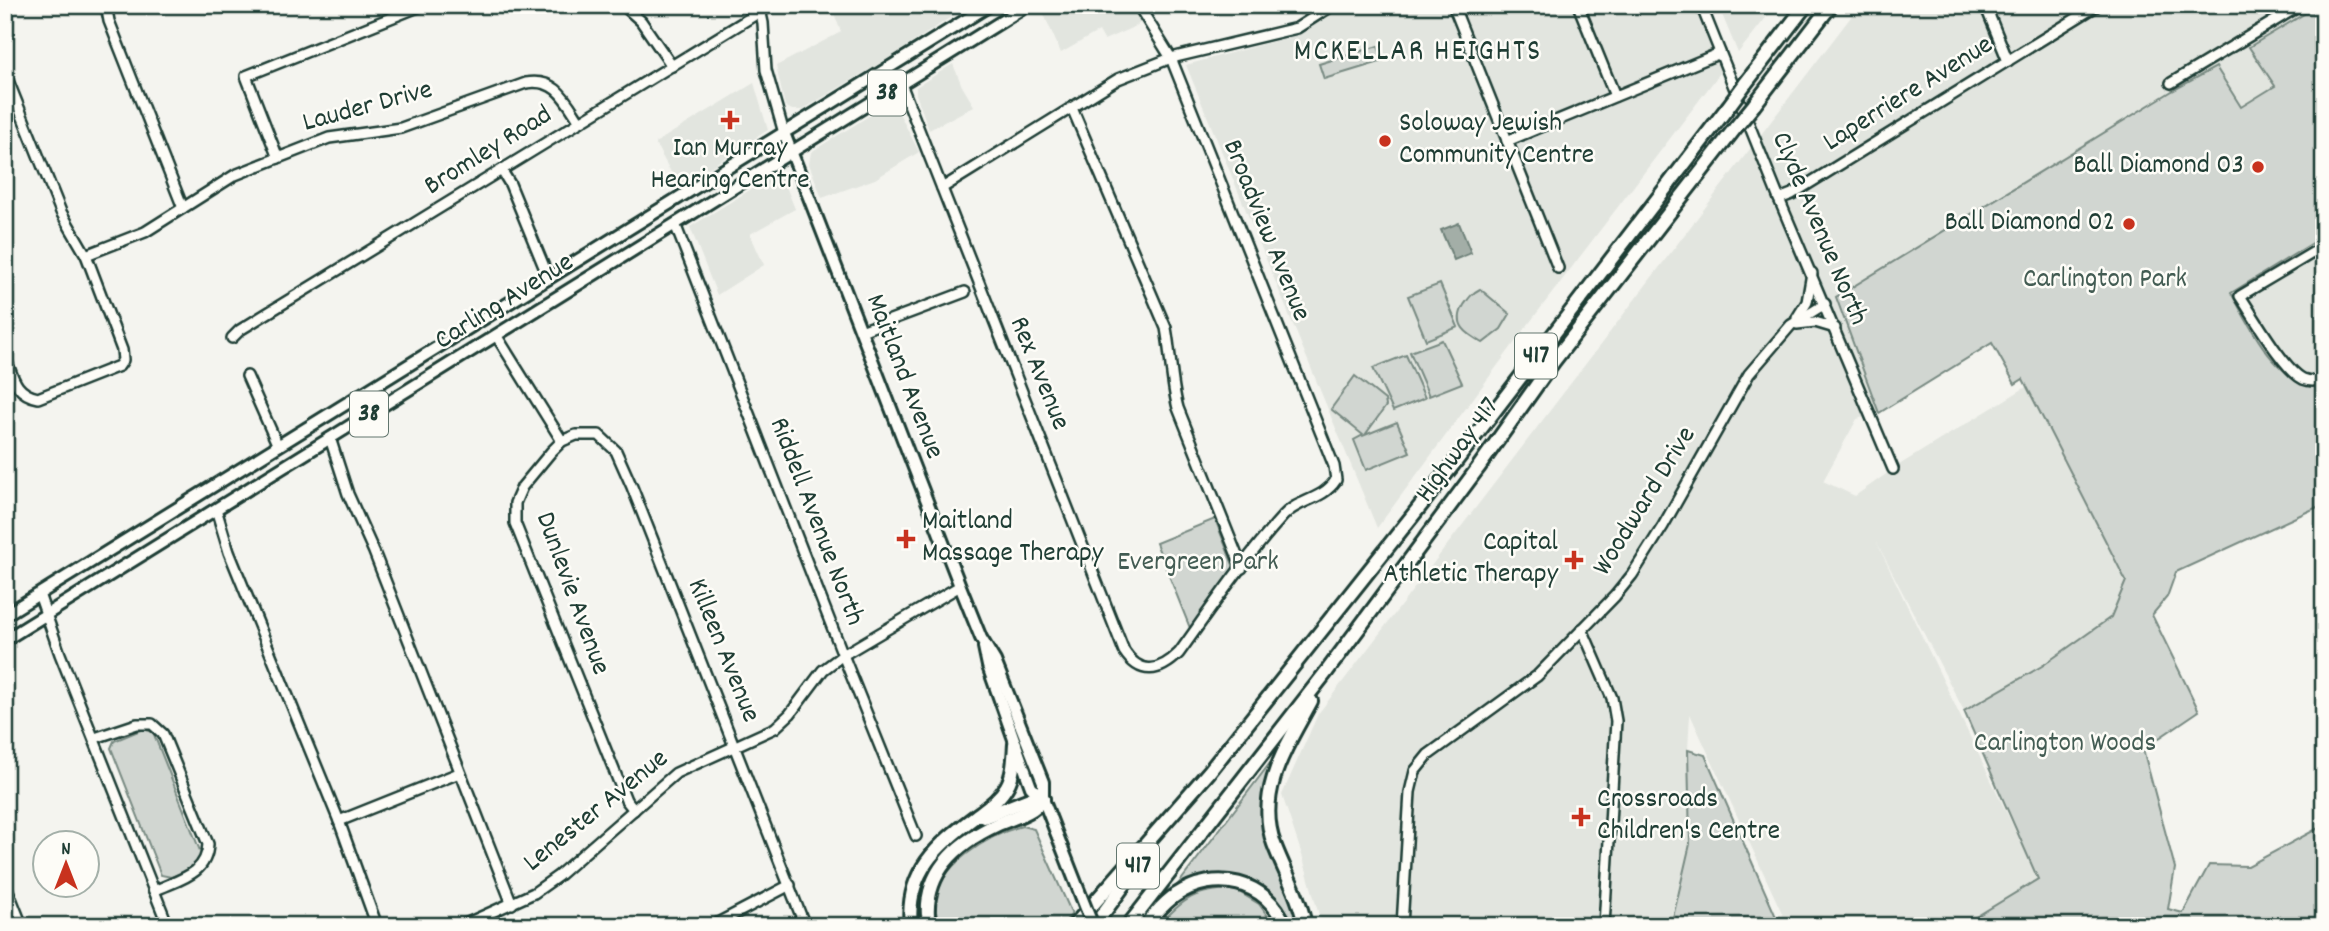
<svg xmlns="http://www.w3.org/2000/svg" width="2329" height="931" viewBox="0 0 2329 931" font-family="Dekko,sans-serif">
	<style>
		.built { fill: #e2e5df }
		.green { fill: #d1d6d1; stroke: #788a82; stroke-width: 2 }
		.water { fill: #a3aea7; stroke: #6e8179; stroke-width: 2 }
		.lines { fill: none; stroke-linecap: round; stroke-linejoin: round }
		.minor-casing { stroke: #1f3d34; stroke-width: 14 }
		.major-casing { stroke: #1f3d34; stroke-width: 16 }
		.highway-casing { stroke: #1f3d34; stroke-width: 18 }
		.minor { stroke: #fdfcf7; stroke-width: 9 }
		.major { stroke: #fdfcf7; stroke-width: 10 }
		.highway { stroke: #fdfcf7; stroke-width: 12 }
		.major-bridge-casing { stroke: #1f3d34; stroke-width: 16; stroke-linecap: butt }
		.highway-bridge-casing { stroke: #1f3d34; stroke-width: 18; stroke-linecap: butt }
		.major-bridge { stroke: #fdfcf7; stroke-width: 10 }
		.highway-bridge { stroke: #fdfcf7; stroke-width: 12 }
		.poi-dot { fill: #c8321e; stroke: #fdfcf7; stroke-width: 2.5 }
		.labels { text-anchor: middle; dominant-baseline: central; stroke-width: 5; stroke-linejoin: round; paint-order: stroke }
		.shield { fill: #fdfcf7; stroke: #62766e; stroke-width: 2 }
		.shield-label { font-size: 26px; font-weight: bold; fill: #1f3d34 }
		.street-label { font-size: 28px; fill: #1f3d34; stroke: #fdfcf7 }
		.poi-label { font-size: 28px; fill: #1f3d34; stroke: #fdfcf7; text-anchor: start }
		.park-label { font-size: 28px; fill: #435c53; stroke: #fdfcf7 }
		.neighbourhood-label { font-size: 30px; letter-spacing: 2px; fill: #1f3d34; stroke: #fdfcf7 }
	</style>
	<rect width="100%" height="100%" fill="#f4f4ef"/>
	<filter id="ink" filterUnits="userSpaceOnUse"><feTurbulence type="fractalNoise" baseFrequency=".0143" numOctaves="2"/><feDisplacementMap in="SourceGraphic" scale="14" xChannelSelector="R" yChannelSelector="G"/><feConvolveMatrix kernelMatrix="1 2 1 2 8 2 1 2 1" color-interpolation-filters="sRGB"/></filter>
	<g filter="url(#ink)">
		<g class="built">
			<path d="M 831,5 L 969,5 L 900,51 L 802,110 L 792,110 L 785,106 L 776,66 L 841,32 Z"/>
			<path d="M 1050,5 L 1163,5 L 1136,26 L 1104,40 L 1099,31 L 1061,53 L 1042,10 Z"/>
			<path d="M 1295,5 L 1694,5 L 1723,69 L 1524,330 L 1377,528 L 1186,65 L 1293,36 L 1304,28 Z"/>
			<path d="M 1718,5 L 1776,5 L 1738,53 Z"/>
			<path d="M 1860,5 L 2317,5 L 2249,47 L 2275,86 L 2241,107 L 2216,67 L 2172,91 L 1836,297 L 1879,413 L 1857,419 L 1823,481 L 1855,496 L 1899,465 L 2026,387 L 2041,410 L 2126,581 L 2111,617 L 2042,666 L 1964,711 L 1876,541 L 2040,882 L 1960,926 L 1788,926 L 1690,714 L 1688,750 L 1690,844 L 1669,926 L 1322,926 L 1303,858 L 1282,795 L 1318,714 Z"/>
			<path d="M 953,64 L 962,86 L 974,106 L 929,130 L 916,94 L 916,87 Z"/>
			<path d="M 754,83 L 768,130 L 679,187 L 655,143 Z"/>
			<path d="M 893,101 L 919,152 L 875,179 L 822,198 L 809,164 L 811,152 Z"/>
			<path d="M 781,174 L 795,209 L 750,234 L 764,265 L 717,295 L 690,227 L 771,177 Z"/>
			<path d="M 2324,251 L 2324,387 L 2319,388 L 2297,382 L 2281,372 L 2267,353 L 2236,301 Z"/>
		</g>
		<g class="green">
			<path d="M 2319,5 L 2324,5 L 2324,236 L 2231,293 C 2253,330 2271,376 2317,388 L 2324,385 L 2324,504 L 2176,572 L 2167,597 L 2152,615 L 2199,711 L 2143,749 L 2175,868 L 2168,909 L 2183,913 L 2209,865 L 2248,866 L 2324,825 L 2324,926 L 1961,926 L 2038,879 L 1964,711 L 2042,666 L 2111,617 L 2126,581 L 2023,379 L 2015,384 L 1992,343 L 1879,413 L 1836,297 L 2172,91 L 2216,67 L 2241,107 L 2275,86 L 2249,47 Z"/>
			<path d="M 1378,46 L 1383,61 L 1324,79 L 1319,64 Z"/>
			<path d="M 1440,284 L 1458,327 L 1426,340 L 1408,296 Z"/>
			<path d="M 1480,289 L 1510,314 L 1501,329 L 1483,343 C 1467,334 1452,325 1464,305 C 1469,298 1472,293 1480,289 Z"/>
			<path d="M 1442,340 L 1462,383 L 1429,396 L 1410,352 Z"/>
			<path d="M 1406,355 L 1425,398 L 1393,411 L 1373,368 Z"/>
			<path d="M 1355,376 L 1385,400 L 1386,406 L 1365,435 L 1397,422 L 1410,452 L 1366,470 L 1354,440 L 1363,435 L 1331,409 Z"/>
			<path d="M 1215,519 L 1233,565 L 1233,571 L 1190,628 L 1156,543 Z"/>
			<path d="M 143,729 L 153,732 L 202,856 L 197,867 L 171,877 L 161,875 L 111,748 L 114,741 Z"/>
			<path d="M 1688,750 L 1705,755 L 1780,926 L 1671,926 L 1690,844 Z"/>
			<path d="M 1270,763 L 1272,763 L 1262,797 L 1266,835 L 1299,916 L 1300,926 L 1289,926 C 1283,916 1277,901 1268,893 C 1240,868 1207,871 1176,887 Z"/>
			<path d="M 1015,808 C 968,834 910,860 923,926 L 915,926 L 913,903 L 928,865 L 965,829 Z"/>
			<path d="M 1022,826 L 1034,829 L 1072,914 L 1061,926 L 939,926 C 938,919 935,910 935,904 C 937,865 989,835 1022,826 Z"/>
			<path d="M 1234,889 L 1259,904 L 1275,926 L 1158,926 C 1185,898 1194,890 1234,889 Z"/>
		</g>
		<path class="water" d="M 1459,223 L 1471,253 L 1454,260 L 1441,230 Z"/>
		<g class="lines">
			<g class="minor-casing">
				<g id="minor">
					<path d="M 106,5 L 109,21 L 183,208"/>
					<path d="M 623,5 L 641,21 L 672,66"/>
					<path d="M 759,5 L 763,23 L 766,70 L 784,133"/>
					<path d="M 1453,5 L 1558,268"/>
					<path d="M 1578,5 L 1615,96"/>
					<path d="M 1701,5 L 1779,199 L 1893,469"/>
					<path d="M 1985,5 L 2008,61"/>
					<path d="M 5,73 L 61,212 L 86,255 L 122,350 L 123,360 L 119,366 L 38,398 C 14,393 13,376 5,356"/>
					<path d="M 2171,83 L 2301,5"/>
					<path d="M 901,84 L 1124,651 C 1140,676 1160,672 1179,653 C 1212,607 1245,558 1283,516 C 1298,499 1322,501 1336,480 L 1334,466 L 1171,58 L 1138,5"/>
					<path d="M 1072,108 L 1166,328 C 1171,355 1171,382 1178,408 L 1242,568"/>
					<path d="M 1507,141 L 1720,53"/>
					<path d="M 278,158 L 246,76 L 423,5"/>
					<path d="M 502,171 L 510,184 L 549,279"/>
					<path d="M 942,188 L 1118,79 L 1171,58 L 1297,28 L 1333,5"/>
					<path d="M 1779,199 L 1792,194 L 2098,5"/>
					<path d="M 675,224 L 843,655 L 916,836"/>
					<path d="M 2324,246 L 2240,296 C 2253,315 2284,370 2303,379 C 2311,382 2316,381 2324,379"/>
					<path d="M 86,255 L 145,232 L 235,175 L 278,158 L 329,138 L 401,128 L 526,83 C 556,78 565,99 580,122"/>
					<path d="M 1797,318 L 1807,302 L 1812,273"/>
					<path d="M 1797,324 L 1815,322 L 1835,328"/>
					<path d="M 861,331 L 965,292"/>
					<path d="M 496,335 L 562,441"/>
					<path d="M 232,338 L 240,330 L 771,5"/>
					<path d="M 247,376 L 278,446"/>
					<path d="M 330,438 L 348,494 L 374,552 L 512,904"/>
					<path d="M 216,509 L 229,552 L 339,821 L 377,926"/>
					<path d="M 39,594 L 60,654 L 168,926"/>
					<path d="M 1582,629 L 1612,698 L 1616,721 L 1604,926"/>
					<path d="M 95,738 L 137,724 L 152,724 L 163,734 L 208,844 C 207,875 179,879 154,891"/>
					<path d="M 634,810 L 626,800 L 515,523 L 515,503 L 522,487 L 551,452 L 562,441 L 576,435 L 599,435 L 616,451 L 632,487 L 805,926"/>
					<path d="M 339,821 L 459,773"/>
					<path d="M 5,883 L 22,926"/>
					<path d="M 461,926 L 534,893 L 558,876 L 676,773 L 775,728 L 790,714 L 823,670 L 843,655 L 960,586"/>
					<path d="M 712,926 L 790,885"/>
					<path d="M 1402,926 L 1410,792 L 1415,771 L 1428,755 L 1537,676 L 1615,596 L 1632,575 L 1663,526 L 1749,374 L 1791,325 L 1825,304"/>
				</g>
			</g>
			<g class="major-casing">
				<g id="major">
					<path d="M 784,133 L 960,586 L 981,638 L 995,661 L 1043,782 L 1043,799 L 1081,896"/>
					<path d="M 5,615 L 990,5"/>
					<path d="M 5,640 L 1028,5"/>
					<path d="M 984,647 L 988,666 L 1027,776 L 1031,787 L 1043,799"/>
				</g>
			</g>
			<g class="highway-casing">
				<g id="highway">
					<path d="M 1745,84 L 1806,5"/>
					<path d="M 1754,105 L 1831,5"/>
					<path d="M 984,817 L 1032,798 L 1043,799"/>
					<path d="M 911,926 C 905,873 937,845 976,816 C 988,807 1000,799 1007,786 C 1014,774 1014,758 1015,744"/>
					<path d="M 929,926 C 921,876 953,845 996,825 C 1013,817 1032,814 1043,799"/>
					<path d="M 1074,926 L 1209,772 L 1456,461 L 1728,107"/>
					<path d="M 1094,926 L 1146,855"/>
					<path d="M 1128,926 L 1327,671 L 1478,468 L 1553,362 L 1736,127"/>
					<path d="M 1144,926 C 1154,916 1164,902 1176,895 C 1215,869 1267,880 1285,926"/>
					<path d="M 1305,926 C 1300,897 1284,871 1274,844 C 1255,792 1287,746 1311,701"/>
				</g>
			</g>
			<use href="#minor" class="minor"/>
			<use href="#major" class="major"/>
			<use href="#highway" class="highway"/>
			<g class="major-bridge-casing">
				<path id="major-bridge" d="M 1081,896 L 1093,926"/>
			</g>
			<g class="highway-bridge-casing">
				<g id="highway-bridge">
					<path d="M 1728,107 L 1745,84"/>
					<path d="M 1736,127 L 1754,105"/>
				</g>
			</g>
			<use href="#major-bridge" class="major-bridge"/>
			<use href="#highway-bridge" class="highway-bridge"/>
		</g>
	</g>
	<g class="poi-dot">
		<path d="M726.5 109.5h7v7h7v7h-7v7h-7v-7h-7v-7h7z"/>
		<circle cx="1385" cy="141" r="7"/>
		<circle cx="2258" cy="167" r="7"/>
		<circle cx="2129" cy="224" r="7"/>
		<path d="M902.5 528.5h7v7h7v7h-7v7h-7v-7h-7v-7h7z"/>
		<path d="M1570.5 549.5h7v7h7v7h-7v7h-7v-7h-7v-7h7z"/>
		<path d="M1577.5 806.5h7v7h7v7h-7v7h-7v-7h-7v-7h7z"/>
	</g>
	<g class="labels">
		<g class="shield">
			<rect x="868" y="70.5" width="38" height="45" rx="5"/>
			<rect x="1515" y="333.5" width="42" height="45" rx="5"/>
			<rect x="350" y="391.5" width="38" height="45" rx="5"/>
			<rect x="1117" y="843.5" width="42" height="45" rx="5"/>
		</g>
		<g class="shield-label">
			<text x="887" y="93">38</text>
			<text x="1536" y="356">417</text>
			<text x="369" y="414">38</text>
			<text x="1138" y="866">417</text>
		</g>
		<g class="street-label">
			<text transform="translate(1909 95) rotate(-32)">Laperriere Avenue</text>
			<text transform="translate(368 108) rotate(-15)">Lauder Drive</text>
			<text transform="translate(489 152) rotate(-32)">Bromley Road</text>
			<text transform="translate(1818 229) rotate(67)">Clyde Avenue North</text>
			<text transform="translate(1265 231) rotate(68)">Broadview Avenue</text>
			<text transform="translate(505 303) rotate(-32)">Carling Avenue</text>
			<text transform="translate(1038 374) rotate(68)">Rex Avenue</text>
			<text transform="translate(903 377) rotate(69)">Maitland Avenue</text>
			<text transform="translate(1459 451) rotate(-54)">Highway 417</text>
			<text transform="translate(1646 502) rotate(-58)">Woodward Drive</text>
			<text transform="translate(815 522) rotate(69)">Riddell Avenue North</text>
			<text transform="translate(571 594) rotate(70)">Dunlevie Avenue</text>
			<text transform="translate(722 651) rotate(68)">Killeen Avenue</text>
			<text transform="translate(597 812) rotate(-39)">Lenester Avenue</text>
		</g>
		<g class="poi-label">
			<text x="1399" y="125">Soloway Jewish<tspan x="1399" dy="32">Community Centre</tspan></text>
			<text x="730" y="150" text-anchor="middle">Ian Murray<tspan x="730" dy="32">Hearing Centre</tspan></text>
			<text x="2244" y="167" text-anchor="end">Ball Diamond 03</text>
			<text x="2115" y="224" text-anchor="end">Ball Diamond 02</text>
			<text x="922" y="523">Maitland<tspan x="922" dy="32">Massage Therapy</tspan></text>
			<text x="1558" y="544" text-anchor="end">Capital<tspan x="1558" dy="32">Athletic Therapy</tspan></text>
			<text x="1597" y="801">Crossroads<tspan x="1597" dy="32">Children's Centre</tspan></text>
		</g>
		<g class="park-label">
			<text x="2105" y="281">Carlington Park</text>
			<text x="1198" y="564">Evergreen Park</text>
			<text x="2065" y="745">Carlington Woods</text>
		</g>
		<g class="neighbourhood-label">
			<text x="1418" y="53">MCKELLAR HEIGHTS</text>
		</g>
	</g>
	<rect width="2329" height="931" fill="none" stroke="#fdfcf7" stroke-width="28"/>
	<rect x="14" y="14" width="2301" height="903" fill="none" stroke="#1f3d34" stroke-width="2.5" filter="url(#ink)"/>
	<g transform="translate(66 864)"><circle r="33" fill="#fdfcf7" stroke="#a4b0a9" stroke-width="2"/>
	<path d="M0-5L12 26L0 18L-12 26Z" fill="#c8321e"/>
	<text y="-10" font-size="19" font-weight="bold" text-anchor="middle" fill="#1f3d34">N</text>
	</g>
</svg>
